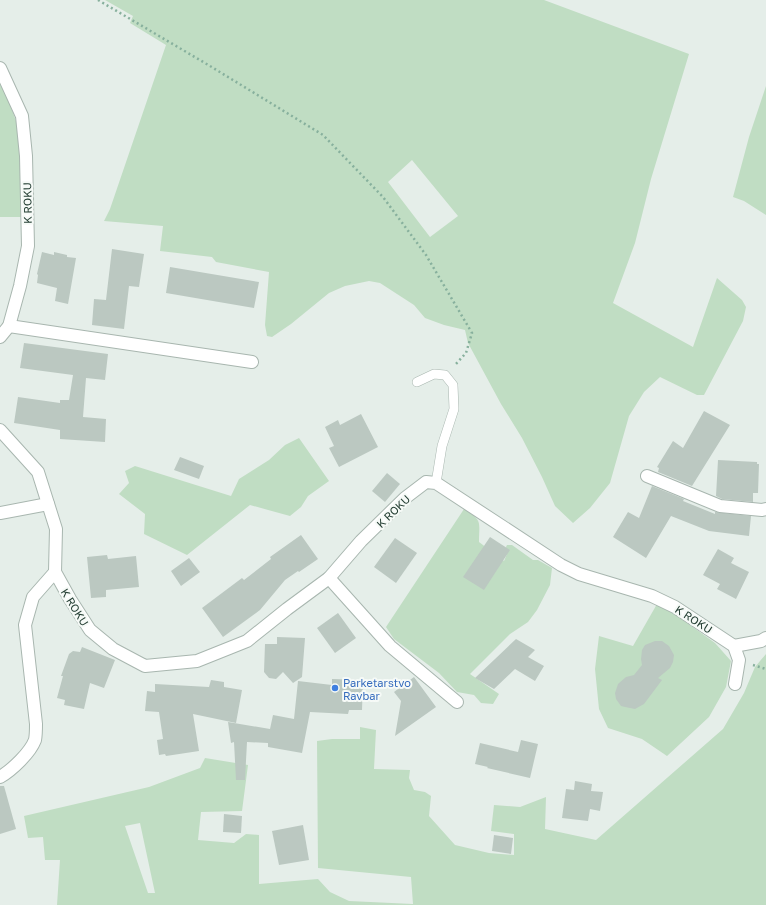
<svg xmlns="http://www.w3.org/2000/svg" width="766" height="905" viewBox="0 0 766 905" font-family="'Golos Text',sans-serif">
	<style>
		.green { fill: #c0ddc3; fill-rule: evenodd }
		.building { fill: #bbc8c1 }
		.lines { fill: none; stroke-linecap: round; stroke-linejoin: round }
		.lane-casing { stroke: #a8b6af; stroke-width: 10 }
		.street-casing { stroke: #a8b6af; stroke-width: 14 }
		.path { stroke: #87b09d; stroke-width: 2.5; stroke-dasharray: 2 3; stroke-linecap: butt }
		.lane { stroke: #fff; stroke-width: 9 }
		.street { stroke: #fff; stroke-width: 12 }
		.shop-dot { fill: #3f7fe0; stroke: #f6faf7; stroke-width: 1.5 }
		.labels { text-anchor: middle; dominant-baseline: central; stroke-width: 4; stroke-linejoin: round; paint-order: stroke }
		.street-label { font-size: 11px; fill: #253f34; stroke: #f6faf7 }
		.shop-label { font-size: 11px; fill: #366cbe; stroke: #f6faf7; text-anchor: start }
	</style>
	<rect width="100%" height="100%" fill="#e5eee9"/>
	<g class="green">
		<path d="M 105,0 L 544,0 L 689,54 L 651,179 L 635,243 L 613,303 L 693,347 L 717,278 L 742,300 L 746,307 L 743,321 L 704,395 L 697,395 L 660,377 L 644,392 L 629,416 L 610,483 L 590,508 L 573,523 L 555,506 L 542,477 L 522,438 L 501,404 L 468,343 L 465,330 L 444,325 L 425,318 L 414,305 L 380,283 L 369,281 L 345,286 L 329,293 L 291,324 L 272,337 L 267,336 L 265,325 L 269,272 L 216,262 L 212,257 L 160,251 L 163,226 L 104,221 L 110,209 L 166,45 L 130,23 L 133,16 ZM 412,160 L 458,216 L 430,237 L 388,182 Z"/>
		<path d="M 0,78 L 19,129 L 22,217 L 0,217 Z"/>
		<path d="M 766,86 L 766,215 L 744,201 L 733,197 L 749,137 Z"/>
		<path d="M 299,438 L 329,481 L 308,496 L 301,507 L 290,516 L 250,505 L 187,555 L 144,534 L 145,514 L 119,494 L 129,483 L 125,471 L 135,466 L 231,496 L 239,479 L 269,460 L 285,445 Z"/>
		<path d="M 464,509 C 483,521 479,521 479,542 L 504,561 L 507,554 L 506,547 L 507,545 L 512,545 L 533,560 L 538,560 L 552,568 L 550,585 L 537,610 L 528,622 L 510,634 L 470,674 L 499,694 L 493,704 L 481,703 L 474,695 L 457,692 L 439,673 L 394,639 L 386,627 Z"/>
		<path d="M 657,604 L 676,615 L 715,643 L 731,661 L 726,687 L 709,717 L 667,756 L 642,739 L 608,728 L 599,709 L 595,669 L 599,636 L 633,646 Z"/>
		<path d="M 766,654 L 766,905 L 57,905 L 60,860 L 45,860 L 43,837 L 28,838 L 24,816 L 149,787 L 200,768 L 205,758 L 248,765 L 242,811 L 201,812 L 198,840 L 234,843 L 246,834 L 259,835 L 259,884 L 318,879 L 330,892 L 349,901 L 413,904 L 411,877 L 318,868 L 317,741 L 332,739 L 360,739 L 360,727 L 376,730 L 374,769 L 410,770 L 409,778 L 414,790 L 425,792 L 431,796 L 429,816 L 455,845 L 489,853 L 514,855 L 514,834 L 491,831 L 494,805 L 520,807 L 546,797 L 545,829 L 596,840 L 723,729 L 744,693 L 755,667 ZM 140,823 L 155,893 L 148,893 L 125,826 Z"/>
	</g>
	<g class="building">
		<path d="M 112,249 L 144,254 L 139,287 L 129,286 L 124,329 L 92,325 L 94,299 L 106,300 Z"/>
		<path d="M 42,252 L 54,255 L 54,252 L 67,255 L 67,257 L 76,258 L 68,304 L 55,301 L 57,288 L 37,283 L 38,275 L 37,274 Z"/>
		<path d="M 170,267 L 259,282 L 254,308 L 166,293 Z"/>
		<path d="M 24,343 L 108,354 L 105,380 L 86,378 L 83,417 L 106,419 L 105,442 L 60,439 L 60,430 L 14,423 L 18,397 L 60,403 L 60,400 L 69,400 L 73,375 L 20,368 Z"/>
		<path d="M 704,411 L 730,425 L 692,486 L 658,472 L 659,468 L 657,467 L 673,441 L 683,448 Z"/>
		<path d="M 361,414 L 378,447 L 339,467 L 329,448 L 334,446 L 325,427 L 338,420 L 340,425 Z"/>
		<path d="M 180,457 L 204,466 L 199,479 L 174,470 Z"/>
		<path d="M 718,460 L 757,462 L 757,464 L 759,464 L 758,493 L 753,493 L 753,502 L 722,499 L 716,496 Z"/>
		<path d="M 387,473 L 400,484 L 385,502 L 372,491 Z"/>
		<path d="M 652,486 L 684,499 L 683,501 L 715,514 L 715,512 L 751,516 L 749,536 L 709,531 L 671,516 L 646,558 L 613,537 L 628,512 L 639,518 Z"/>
		<path d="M 301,535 L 318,559 L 299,572 L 298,571 L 285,580 L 260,610 L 223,637 L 202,608 L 242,578 L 244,580 L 271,559 L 270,557 Z"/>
		<path d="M 490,537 L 510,550 L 484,590 L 463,577 Z"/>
		<path d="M 395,538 L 417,553 L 396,583 L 374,567 Z"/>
		<path d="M 718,549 L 734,558 L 731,563 L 749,572 L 736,599 L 717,589 L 720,584 L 703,575 Z"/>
		<path d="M 107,555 L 108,559 L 136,556 L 139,587 L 106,590 L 106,597 L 91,598 L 87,557 Z"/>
		<path d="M 189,558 L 200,572 L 181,586 L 171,571 Z"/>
		<path d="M 338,613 L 356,638 L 335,653 L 317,628 Z"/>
		<path d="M 277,637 L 305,638 L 302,677 L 293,683 L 283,672 L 276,679 L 269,678 L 264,672 L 265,644 L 277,644 Z"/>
		<path d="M 516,639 L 535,650 L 528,657 L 544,666 L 535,681 L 515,669 L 494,689 L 475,678 Z"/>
		<path d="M 655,641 L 662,641 L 669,646 L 674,655 L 673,662 L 670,668 L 658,678 L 662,680 L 644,704 L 635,709 L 625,707 L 621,706 L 616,699 L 615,693 L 618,684 L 626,677 L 634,675 L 642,665 L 641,659 L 642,650 L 645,645 Z"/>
		<path d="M 82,647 L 115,660 L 104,688 L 90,683 L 84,709 L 64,705 L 65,700 L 57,698 L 63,676 L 61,676 L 69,654 L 73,651 L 80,652 Z"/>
		<path d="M 414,677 L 436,707 L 395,736 L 401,701 L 394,692 Z"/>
		<path d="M 332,679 L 363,680 L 362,710 L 349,710 L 348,714 L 310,712 L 302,753 L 268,747 L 268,743 L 247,742 L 245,780 L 236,780 L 234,742 L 231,743 L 228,722 L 270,729 L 273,715 L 294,719 L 298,681 L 332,685 Z"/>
		<path d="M 211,680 L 224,682 L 224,687 L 242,690 L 236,723 L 193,714 L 199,751 L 166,756 L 165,754 L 159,755 L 157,740 L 163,739 L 159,712 L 145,711 L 147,691 L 155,692 L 155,684 L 209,687 Z"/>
		<path d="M 521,740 L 538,744 L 530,778 L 487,768 L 488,767 L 475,764 L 480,743 L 518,752 Z"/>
		<path d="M 575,781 L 592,784 L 591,791 L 603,792 L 600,811 L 590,809 L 588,821 L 562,818 L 566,789 L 574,790 Z"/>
		<path d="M 0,786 L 4,786 L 16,829 L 0,834 Z"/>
		<path d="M 224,814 L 242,816 L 241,833 L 223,832 Z"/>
		<path d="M 303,825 L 309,860 L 279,865 L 272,831 Z"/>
		<path d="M 494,835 L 513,838 L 511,854 L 492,851 Z"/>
	</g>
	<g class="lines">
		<g class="lane-casing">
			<path id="lane" d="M 417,382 L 434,374 L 445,375 L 453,385 L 454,409 L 442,446 L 436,483"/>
		</g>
		<g class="street-casing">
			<g id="street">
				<path d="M 0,68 L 22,116 L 26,156 L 28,246 L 20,286 L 9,326 L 0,337"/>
				<path d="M 9,326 L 252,362"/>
				<path d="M 0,430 L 38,472 L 56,529 L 55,572 L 70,599 L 90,630 L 113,649 L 145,666 L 197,661 L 247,641 L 287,609 L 329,578 L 361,541 L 405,498 L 426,482 L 436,483 L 561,565 L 579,574 L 652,596 L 675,607 L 734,646 L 739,660 L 735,684"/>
				<path d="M 647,476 L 720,506 L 762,510 L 766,509"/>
				<path d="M 0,513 L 48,504"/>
				<path d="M 329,578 L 390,646 L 457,702"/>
				<path d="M 734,646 L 761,641 L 766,638"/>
				<path d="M 0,777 C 12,770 30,753 35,740 C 36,735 36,729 36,724 L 25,625 L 33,597 L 55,572"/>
			</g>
		</g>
		<g class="path">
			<path d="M 98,0 L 210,66 L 323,135 L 383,197 L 426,255 L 472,333 L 466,353 L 454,366"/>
			<path d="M 753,665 L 766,669"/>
		</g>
		<use href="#lane" class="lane"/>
		<use href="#street" class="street"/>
	</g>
	<circle class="shop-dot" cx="335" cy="688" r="4"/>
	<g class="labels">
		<g class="street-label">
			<text transform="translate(27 203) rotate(-91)">K ROKU</text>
			<text transform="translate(393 511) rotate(-44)">K ROKU</text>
			<text transform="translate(75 607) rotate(58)">K ROKU</text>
			<text transform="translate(694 619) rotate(33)">K ROKU</text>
		</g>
		<g class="shop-label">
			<text x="343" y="682">Parketarstvo<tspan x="343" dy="13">Ravbar</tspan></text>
		</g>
	</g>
</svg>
